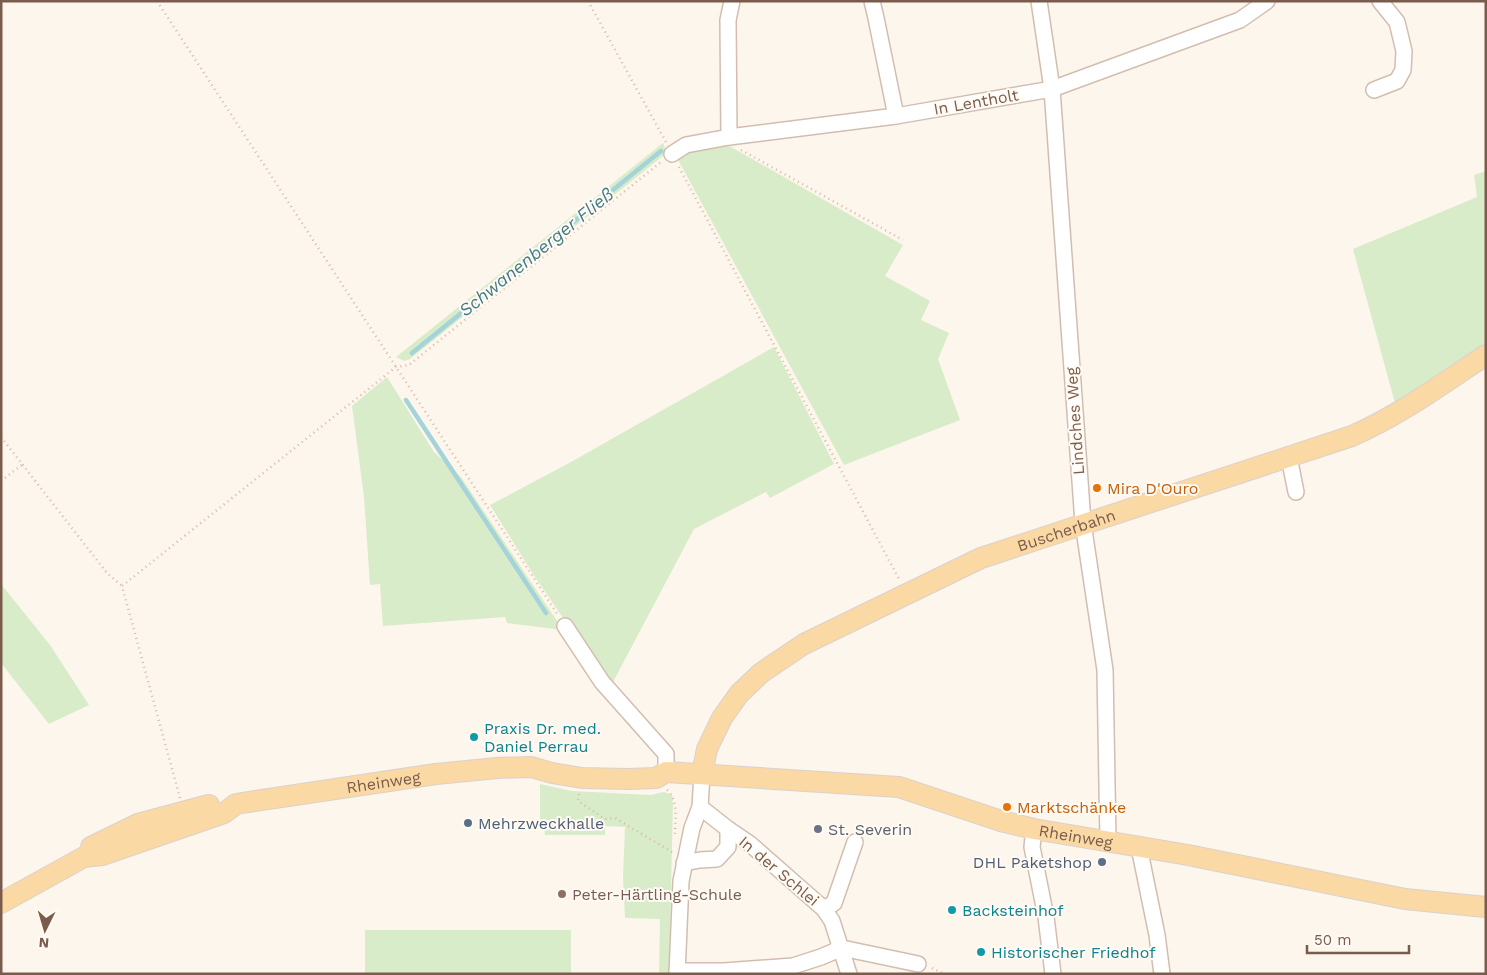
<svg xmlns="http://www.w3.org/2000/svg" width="1487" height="975" viewBox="0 0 1487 975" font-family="'Work Sans',sans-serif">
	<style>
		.green { fill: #d8ecc9 }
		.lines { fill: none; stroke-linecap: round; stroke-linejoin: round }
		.stream { stroke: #a5d3da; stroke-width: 4.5 }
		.minor-casing { stroke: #d1beb0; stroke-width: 18 }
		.major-casing { stroke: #dad1cd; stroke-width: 22 }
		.path { stroke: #d9b8a5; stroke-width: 2.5; stroke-dasharray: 1 4; stroke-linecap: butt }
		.minor { stroke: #fff; stroke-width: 15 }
		.major { stroke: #fbd9a5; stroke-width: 20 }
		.food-dot { fill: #e8710a; stroke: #fffaf3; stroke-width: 2 }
		.culture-dot { fill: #0f9aa8; stroke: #fffaf3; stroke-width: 2 }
		.service-dot { fill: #5c6f8a; stroke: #fffaf3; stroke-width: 2 }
		.worship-dot { fill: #6b7280; stroke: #fffaf3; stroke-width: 2 }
		.education-dot { fill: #8d6e63; stroke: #fffaf3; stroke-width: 2 }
		.labels { text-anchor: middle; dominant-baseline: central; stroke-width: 4; stroke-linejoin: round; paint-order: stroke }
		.street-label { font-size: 16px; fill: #7a5c4d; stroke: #fffaf3 }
		.food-label { font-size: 16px; fill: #c56008; stroke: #fffaf3; text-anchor: start }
		.culture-label { font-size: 16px; fill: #0d838f; stroke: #fffaf3; text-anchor: start }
		.service-label { font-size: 16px; fill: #4e5e75; stroke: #fffaf3; text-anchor: start }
		.worship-label { font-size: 16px; fill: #5b616d; stroke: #fffaf3; text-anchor: start }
		.education-label { font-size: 16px; fill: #785e54; stroke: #fffaf3; text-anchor: start }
		.water-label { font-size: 18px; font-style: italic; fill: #437c86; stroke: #fffaf3 }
	</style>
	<rect width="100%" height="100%" fill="#fdf6ec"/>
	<g class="green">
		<path d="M 663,143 L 666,151 L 664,155 L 410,359 L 404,361 L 396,357 Z"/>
		<path d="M 726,144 L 903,245 L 885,276 L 930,301 L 921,320 L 949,333 L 938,359 L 960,420 L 844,465 L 676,156 L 679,149 Z"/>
		<path d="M 1486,171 L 1486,343 L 1439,377 L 1395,403 L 1353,249 L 1477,197 L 1474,175 Z"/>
		<path d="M 774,347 L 834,464 L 770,498 L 766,492 L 694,529 L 613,682 L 568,625 L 535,577 L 490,505 L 571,462 Z"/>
		<path d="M 387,377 L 434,452 L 461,477 L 563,630 L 507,623 L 505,617 L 383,626 L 380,584 L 370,585 L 364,497 L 352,406 Z"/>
		<path d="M 1,584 L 50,645 L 89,705 L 49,724 L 1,663 Z"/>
		<path d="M 540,784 L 572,791 L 651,795 L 664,792 L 672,795 L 673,804 L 669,974 L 659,974 L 660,919 L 625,918 L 623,877 L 625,827 L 605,826 L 605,835 L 545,835 L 544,829 L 540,828 Z"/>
		<rect x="365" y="930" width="206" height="44"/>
	</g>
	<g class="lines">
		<g class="stream">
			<path d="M 412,353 L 661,151"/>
			<path d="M 406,400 L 546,613"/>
		</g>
		<g class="minor-casing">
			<g id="minor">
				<path d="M 872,1 L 876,18 L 896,116"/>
				<path d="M 1039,1 L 1052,89 L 1083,523 L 1105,670 L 1108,841"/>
				<path d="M 1374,90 L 1397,81 L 1403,70 L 1404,51 L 1397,22 L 1380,1"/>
				<path d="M 729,137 L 728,20 L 732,1"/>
				<path d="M 672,154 L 686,145 L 729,137 L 896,116 L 1052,89 L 1240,20 L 1267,1"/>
				<path d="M 1289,457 L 1296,492"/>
				<path d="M 565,626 L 602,682 L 666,754 L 666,772"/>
				<path d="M 700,807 L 728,829 L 750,844 L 824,909 L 832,921 L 849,974"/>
				<path d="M 1034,829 L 1032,847 L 1046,917 L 1053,974"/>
				<path d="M 1139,847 L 1157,935 L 1162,974"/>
				<path d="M 684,863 L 700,860 L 717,859 L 728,847 L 728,829"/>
				<path d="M 824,909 L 834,903 L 855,842"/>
				<path d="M 842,948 L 918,964"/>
				<path d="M 677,971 L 724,971 L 793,966 L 821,957 L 842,948"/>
				<path d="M 677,974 L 681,881 L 692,828 L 700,807 L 702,774"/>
			</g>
		</g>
		<g class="major-casing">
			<g id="major">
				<path id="s1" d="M 702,774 L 707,749 L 722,718 L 739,694 L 761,673 L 804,644 L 981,558 L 1352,436 C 1400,415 1442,384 1486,355"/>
				<path d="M 91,847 L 138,824 L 209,805"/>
				<path id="s2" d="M 1,903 L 84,857 L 102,855 L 224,813 L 236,804 L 242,803 L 436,774 L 497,768 L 531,767 L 552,773 L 582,778 L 628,779 L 656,778 L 666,772 L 899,787 L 1001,821 L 1034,829 L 1188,855 L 1405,899 L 1486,907"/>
			</g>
		</g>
		<g class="path">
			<path d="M 157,1 L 558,615"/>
			<path d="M 588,1 L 666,142"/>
			<path d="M 741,150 L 903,240"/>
			<path d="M 679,167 L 899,579"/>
			<path d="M 1,437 L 107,573 L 122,586"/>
			<path d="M 1,481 L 23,464"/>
			<path d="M 667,790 C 679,800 675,821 675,835"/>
			<path d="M 579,794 L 578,801 L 605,819 L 615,818 L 672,852"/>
			<path d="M 180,798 L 122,586 L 396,367 L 409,365 L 661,162"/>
			<path d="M 932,968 L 944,974"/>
		</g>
		<use href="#minor" class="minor"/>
		<use href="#major" class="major"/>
	</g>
	<g class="food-dot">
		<circle cx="1097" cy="488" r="5"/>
		<circle cx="1007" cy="807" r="5"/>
	</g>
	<g class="culture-dot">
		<circle cx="474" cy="737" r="5"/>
		<circle cx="952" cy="910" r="5"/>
		<circle cx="981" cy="952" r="5"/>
	</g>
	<g class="service-dot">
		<circle cx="468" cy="823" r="5"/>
		<circle cx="1102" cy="862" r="5"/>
	</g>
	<circle class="worship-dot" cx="818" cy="829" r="5"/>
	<circle class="education-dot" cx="562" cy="894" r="5"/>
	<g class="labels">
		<g class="street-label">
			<text transform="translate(976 102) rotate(-10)">In Lentholt</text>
			<text transform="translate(1075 421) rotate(-94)">Lindches Weg</text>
			<text stroke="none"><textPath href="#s1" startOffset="458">Buscherbahn</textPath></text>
			<text stroke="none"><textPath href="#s2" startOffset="406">Rheinweg</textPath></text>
			<text stroke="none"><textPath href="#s2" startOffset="1110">Rheinweg</textPath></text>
			<text transform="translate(779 871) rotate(40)">In der Schlei</text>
		</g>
		<g class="food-label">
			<text x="1107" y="488">Mira D'Ouro</text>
			<text x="1017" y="807">Marktschänke</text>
		</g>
		<g class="culture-label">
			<text x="484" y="728">Praxis Dr. med.<tspan x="484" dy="18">Daniel Perrau</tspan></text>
			<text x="962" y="910">Backsteinhof</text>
			<text x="991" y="952">Historischer Friedhof</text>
		</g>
		<g class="service-label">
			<text x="478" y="823">Mehrzweckhalle</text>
			<text x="1092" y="862" text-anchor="end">DHL Paketshop</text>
		</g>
		<g class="worship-label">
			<text x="828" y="829">St. Severin</text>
		</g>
		<g class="education-label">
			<text x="572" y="894">Peter-Härtling-Schule</text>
		</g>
		<g class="water-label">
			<text transform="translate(536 252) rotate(-39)">Schwanenberger Fließ</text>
		</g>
	</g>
	<rect width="1487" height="975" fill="none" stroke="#7a5c4d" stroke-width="5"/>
	<g transform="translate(45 930) rotate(185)" stroke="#fffaf3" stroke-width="4" paint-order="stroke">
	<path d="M0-4L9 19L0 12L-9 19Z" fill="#7a5c4d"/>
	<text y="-8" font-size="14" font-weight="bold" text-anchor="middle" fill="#7a5c4d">N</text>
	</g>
	<path d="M1307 945v8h102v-8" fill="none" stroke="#7a5c4d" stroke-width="2.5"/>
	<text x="1314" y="945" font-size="15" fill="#7a5c4d" stroke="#fffaf3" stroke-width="4" paint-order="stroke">50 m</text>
</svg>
